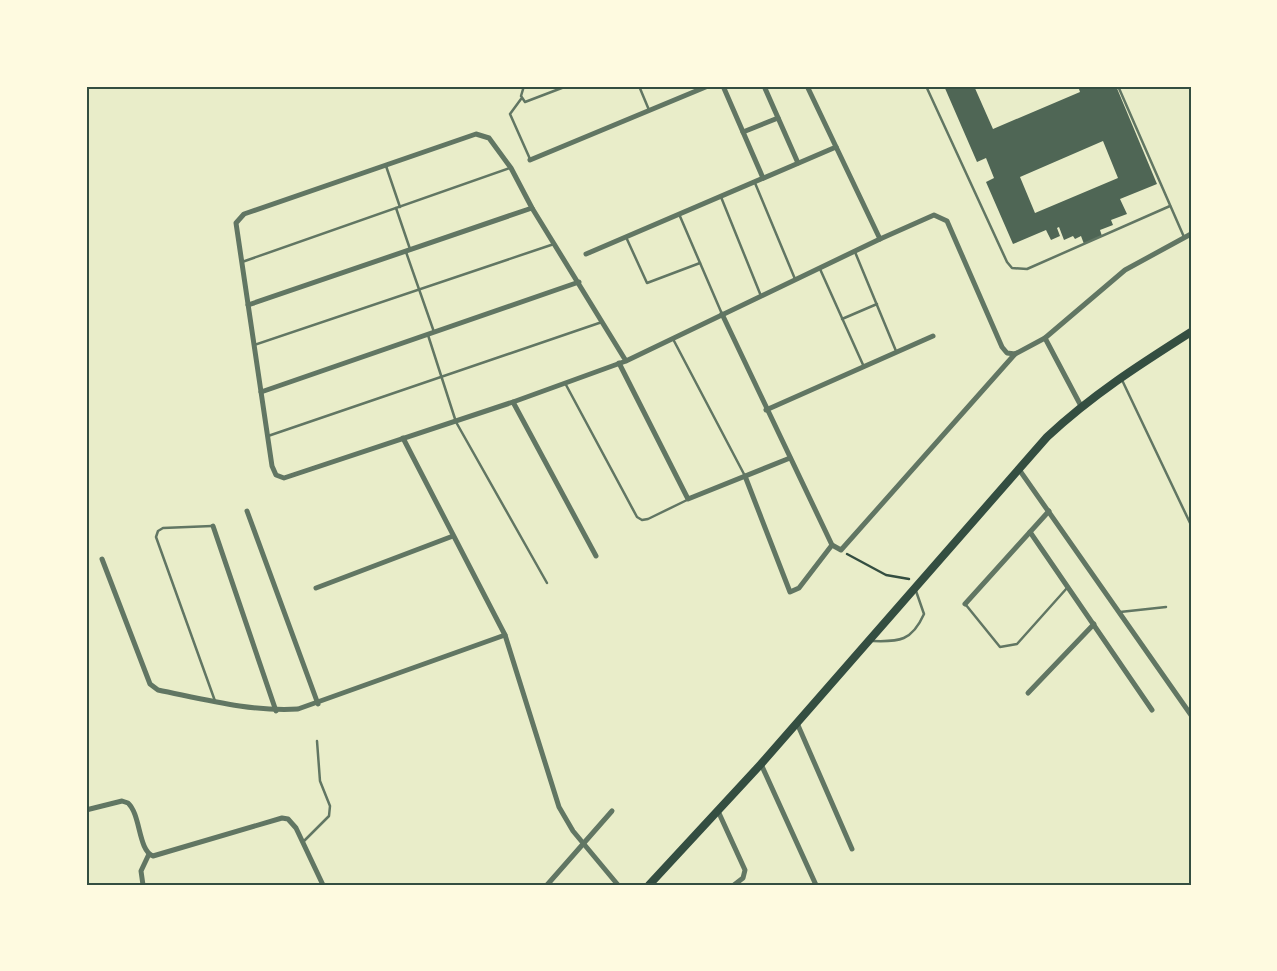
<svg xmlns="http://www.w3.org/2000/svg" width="1277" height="971" viewBox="0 0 1277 971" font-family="Karla,sans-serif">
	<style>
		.building { fill: #4f6655; fill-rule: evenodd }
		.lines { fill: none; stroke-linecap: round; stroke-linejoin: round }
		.path { stroke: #344e41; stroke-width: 2.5 }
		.service { stroke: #617663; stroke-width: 2.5 }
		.minor { stroke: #617663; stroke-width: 5 }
		.secondary { stroke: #344e41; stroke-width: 8 }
		.neatline { fill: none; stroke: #344e41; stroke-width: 2 }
	</style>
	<rect width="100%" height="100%" fill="#e9edc9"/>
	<path class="building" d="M 944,86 L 974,86 L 993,129 L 1080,92 L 1078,86 L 1116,86 L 1157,184 L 1120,199 L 1127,214 L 1111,220 L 1113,225 L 1100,230 L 1102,236 L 1084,244 L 1081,236 L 1075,239 L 1073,236 L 1064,240 L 1059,227 L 1057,228 L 1060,236 L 1051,240 L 1046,230 L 1013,244 L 986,182 L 994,178 L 986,158 L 977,162 ZM 1103,141 L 1118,178 L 1035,213 L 1020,177 Z"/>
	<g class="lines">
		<path class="path" d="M 847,554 L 886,575 L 909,579"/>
		<g class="service">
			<path d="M 524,86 L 521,96 L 525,102 L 567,86"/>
			<path d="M 639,86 L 649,110"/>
			<path d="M 926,86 L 1007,262 L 1012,268 L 1027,269 L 1170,206"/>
			<path d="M 1118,86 L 1184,237"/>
			<path d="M 521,99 L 510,114 L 530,159"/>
			<path d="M 386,166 L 400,207"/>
			<path d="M 755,183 L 795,279"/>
			<path d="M 721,197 L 761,296"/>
			<path d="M 396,208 L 410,249"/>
			<path d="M 679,214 L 722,314"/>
			<path d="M 626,237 L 647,283 L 700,263"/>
			<path d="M 406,252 L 434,332"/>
			<path d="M 855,252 L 896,351"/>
			<path d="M 242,262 L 510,168"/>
			<path d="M 820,269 L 864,367"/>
			<path d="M 842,319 L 877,304"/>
			<path d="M 428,335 L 456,422 L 547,583"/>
			<path d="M 673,339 L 745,476"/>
			<path d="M 254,345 L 554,244"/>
			<path d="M 1122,380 L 1191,525"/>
			<path d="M 565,383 L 637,517 L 642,520 L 648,519 L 687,500"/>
			<path d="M 268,436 L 602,322"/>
			<path d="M 212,526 L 163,528 L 158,531 L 156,537 L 215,701"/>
			<path d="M 966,605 L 1000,647 L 1017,644 L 1067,588"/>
			<path d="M 1120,612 L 1166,607"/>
			<path d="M 873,641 C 899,642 912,641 924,614 L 916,591"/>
			<path d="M 303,842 L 329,816 L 330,806 L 320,781 L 317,741"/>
		</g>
		<g class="minor">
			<path d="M 723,86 L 763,178"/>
			<path d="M 764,86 L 798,163"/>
			<path d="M 807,86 L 880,239"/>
			<path d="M 743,132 L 778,118"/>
			<path d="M 530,160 L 708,86"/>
			<path d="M 586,254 L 836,147"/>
			<path d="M 248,305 L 532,208"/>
			<path d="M 722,314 L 832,545 L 841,550 L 1015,354"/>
			<path d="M 1045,338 L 1081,406"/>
			<path d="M 626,361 L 532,208 L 511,168 L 489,138 L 476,134 L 244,214 L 236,223 L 272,466 L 276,475 L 284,478 L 513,402 L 626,361 L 880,239 L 934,215 L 947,221 L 1002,347 L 1007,353 L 1015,354 L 1045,338 L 1125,270 L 1191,234"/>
			<path d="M 619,363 L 688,499 L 790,458"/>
			<path d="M 261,392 L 579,282"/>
			<path d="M 513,402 L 596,556"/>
			<path d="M 766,410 L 933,336"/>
			<path d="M 403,438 L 505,635 L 559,807 L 573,831 L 618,885"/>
			<path d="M 1018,468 L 1191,715"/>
			<path d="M 745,476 L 790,592 L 799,588 L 832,545"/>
			<path d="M 247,511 L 318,704"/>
			<path d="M 213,526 L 276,711"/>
			<path d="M 1030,532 L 1152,710"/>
			<path d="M 102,559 L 150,684 L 158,690 C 203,699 251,712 298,709 L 505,635"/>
			<path d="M 316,588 L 453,536"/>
			<path d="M 965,604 L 1049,511"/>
			<path d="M 1028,693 L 1094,624"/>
			<path d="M 797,723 L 852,849"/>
			<path d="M 761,764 L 816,885"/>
			<path d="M 86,810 L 122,801 L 128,803 C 141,815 138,850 153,856 L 282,818 L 288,819 L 296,828 L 323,885"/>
			<path d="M 718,811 L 745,870 L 743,878 L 734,885"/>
			<path d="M 143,885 L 141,871 L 149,854"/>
			<path d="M 547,885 L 612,811"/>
		</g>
		<path class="secondary" d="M 649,885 L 761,764 L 1047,437 C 1092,395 1139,365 1191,332"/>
	</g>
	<rect width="1277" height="971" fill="none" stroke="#fefae0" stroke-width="175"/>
	<rect x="88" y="88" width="1102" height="796" class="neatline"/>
</svg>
